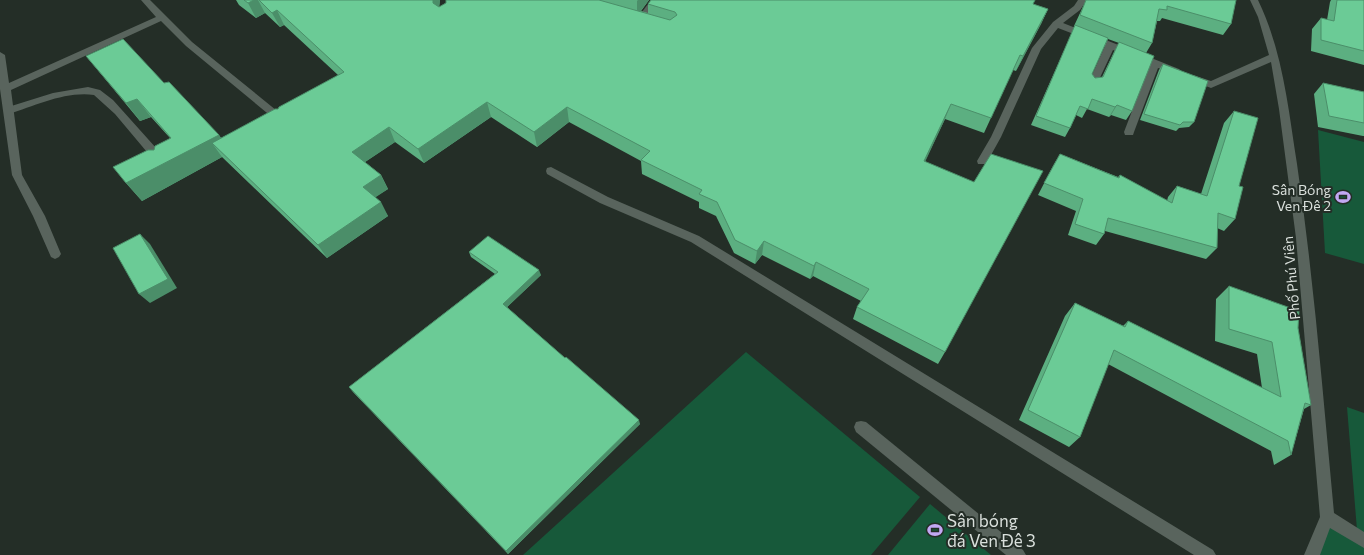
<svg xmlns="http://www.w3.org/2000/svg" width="1364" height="555" viewBox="0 0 1364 555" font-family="Commissioner,sans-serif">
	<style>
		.green { fill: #17593a }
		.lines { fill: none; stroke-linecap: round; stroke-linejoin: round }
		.lane { fill: #59645d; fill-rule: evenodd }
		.street { fill: #59645d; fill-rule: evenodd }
		.wall { fill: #5caf81; fill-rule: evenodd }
		.shaded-wall { fill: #4b8e69 }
		.building { fill: #6bcb96; stroke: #4b8e69 }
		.labels { text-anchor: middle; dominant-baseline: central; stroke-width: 4; stroke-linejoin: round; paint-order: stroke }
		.poi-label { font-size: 14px; fill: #d9dfdb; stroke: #242e27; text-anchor: end }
		.street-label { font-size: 14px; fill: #d9dfdb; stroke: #242e27 }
		.near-poi-label { font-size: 17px; fill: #d9dfdb; stroke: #242e27; text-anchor: start }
	</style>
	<rect width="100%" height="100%" fill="#242e27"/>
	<g class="green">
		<path d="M 1318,130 L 1364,142 L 1364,264 L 1325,253 Z"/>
		<path d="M 746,352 L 920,497 L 871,555 L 523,555 Z"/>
		<path d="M 1347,407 L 1364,413 L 1364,533 L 1357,530 Z"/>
		<path d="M 930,504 L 991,555 L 888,555 Z"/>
		<path d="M 1327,517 L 1364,540 L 1364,555 L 1308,555 Z"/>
	</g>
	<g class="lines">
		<g class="lane">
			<path d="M 88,87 L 100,90 L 113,100 L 165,158 L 166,161 L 165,164 L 157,164 L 115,114 L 94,95 C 65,91 35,106 9,114 L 4,110 L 5,108 L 53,93 Z"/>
			<path d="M 551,167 L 608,197 L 699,236 L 1213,550 L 1216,555 L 1194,555 L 691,242 L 600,203 L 547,174 L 546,171 L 547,168 Z"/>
			<path d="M 861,421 L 866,422 L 1023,550 L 1026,555 L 1006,555 L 856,432 L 854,427 L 856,422 Z"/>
		</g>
		<g class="street">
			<path d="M 141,0 L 150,0 L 192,42 L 287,119 L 286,122 L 278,122 L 186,46 L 161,21 L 11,90 L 22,175 L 45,216 L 61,254 L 59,257 L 55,259 L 51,257 L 33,216 L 12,175 L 0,89 L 0,52 L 5,55 L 9,83 L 156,17 Z"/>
			<path d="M 651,0 L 660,0 L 644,22 L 638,22 L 636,20 Z"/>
			<path d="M 1078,0 L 1087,0 L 1080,10 L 1063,23 L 1179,69 L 1181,71 L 1176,74 L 1158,68 L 1134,132 L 1133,135 L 1125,135 L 1124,132 L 1150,64 L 1113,50 L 1096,86 L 1090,86 L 1088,84 L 1105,46 L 1058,28 L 1041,49 L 1001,137 L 986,164 L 978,164 L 977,161 L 991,137 L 1032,48 L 1053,22 L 1074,6 Z"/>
			<path d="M 1250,0 L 1258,0 C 1283,52 1288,107 1297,164 C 1314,280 1323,396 1334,513 L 1364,532 L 1364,548 L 1330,528 L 1320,555 L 1304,555 L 1320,517 L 1296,238 L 1279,109 L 1271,62 L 1211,88 L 1190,80 L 1188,78 L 1193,75 L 1211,81 L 1269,55 L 1258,17 Z"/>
		</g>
	</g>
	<g class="wall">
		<path d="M 236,0 L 440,0 L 439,7 L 446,3 L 446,0 L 649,0 L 641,11 L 648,13 L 648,4 L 1033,4 L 1048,9 L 1041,24 L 1016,71 L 1013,70 L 984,133 L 945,119 L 925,161 L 945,352 L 938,364 L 853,319 L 857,307 L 861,301 L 813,276 L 810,279 L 762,255 L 755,264 L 734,253 L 716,216 L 699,208 L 699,202 L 642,174 L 641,161 L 569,122 L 537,147 L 491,117 L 424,163 L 395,142 L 365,162 L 381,175 L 388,189 L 375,197 L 388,216 L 327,258 L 222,157 L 142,201 L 126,183 L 154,150 L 170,138 L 151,117 L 140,121 L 86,56 L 164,83 L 219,135 L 221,138 L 278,109 L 338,75 L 284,25 L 280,27 L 265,13 L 256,18 L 239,5 Z"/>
		<path d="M 1086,0 L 1236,0 L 1231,24 L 1223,35 L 1162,18 L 1160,21 L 1157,21 L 1152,43 L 1146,53 L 1132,111 L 1126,120 L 1111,115 L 1109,117 L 1087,109 L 1082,118 L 1076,115 L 1070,128 L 1065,137 L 1031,125 L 1075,26 L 1074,26 L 1081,11 ZM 1108,39 L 1119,43 L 1114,52 L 1102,77 L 1095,78 L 1092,74 Z"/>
		<path d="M 1331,0 L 1364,0 L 1364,65 L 1311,51 L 1312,29 L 1321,18 L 1327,20 L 1330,2 Z"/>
		<path d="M 1163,64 L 1194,122 L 1189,127 L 1179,128 L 1176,131 L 1140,120 L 1159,70 Z"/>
		<path d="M 1323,83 L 1364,92 L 1364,136 L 1363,136 L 1318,127 L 1314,94 Z"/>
		<path d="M 1234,111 L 1239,186 L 1235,219 L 1224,231 L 1217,228 L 1217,248 L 1206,259 L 1105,231 L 1104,234 L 1096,245 L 1068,235 L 1076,211 L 1038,195 L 1053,166 L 1060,154 L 1118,177 L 1120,175 L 1167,201 L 1168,197 L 1177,186 L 1201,194 L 1224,123 Z"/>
		<path d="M 469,252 L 541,275 L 507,307 L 640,424 L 508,554 L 353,392 L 349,387 L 495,274 L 471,257 Z"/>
		<path d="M 1229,286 L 1298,328 L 1311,405 L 1304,409 L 1291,455 L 1274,465 L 1271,451 L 1108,364 L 1080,437 L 1069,447 L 1019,420 L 1065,316 L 1075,303 L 1123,326 L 1128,321 L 1262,388 L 1257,354 L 1215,341 L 1216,299 Z"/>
	</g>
	<g class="shaded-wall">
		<path d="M 254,0 L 258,0 L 265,13 L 256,18 L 248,3 Z"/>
		<path d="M 433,0 L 440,0 L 438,18 L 433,3 Z"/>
		<path d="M 638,0 L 649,0 L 637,16 L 637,1 Z"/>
		<path d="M 1048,9 L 1041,24 L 1016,71 L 1023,56 Z"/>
		<path d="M 277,10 L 284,25 L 280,27 L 272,13 Z"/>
		<path d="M 137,99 L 151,117 L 140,121 L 126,103 Z"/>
		<path d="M 487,102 L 491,117 L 424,163 L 418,149 Z"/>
		<path d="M 951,104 L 945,119 L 919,175 L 924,161 Z"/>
		<path d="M 1117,105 L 1111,115 L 1109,117 L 1115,107 Z"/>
		<path d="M 567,107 L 569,122 L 537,147 L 534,132 Z"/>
		<path d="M 389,127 L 395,142 L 359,166 L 352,152 Z"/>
		<path d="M 219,135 L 231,153 L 212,143 L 222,157 L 142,201 L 126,183 Z"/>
		<path d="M 381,175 L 388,189 L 370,201 L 363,187 Z"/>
		<path d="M 381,202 L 388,216 L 327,258 L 318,245 Z"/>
		<path d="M 140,234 L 150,244 L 177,288 L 150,303 L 139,294 Z"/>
		<path d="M 764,241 L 762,255 L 755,264 L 757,251 Z"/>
		<path d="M 816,262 L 813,276 L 810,279 L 814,266 Z"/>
		<path d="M 539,270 L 541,275 L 505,309 L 503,304 Z"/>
		<path d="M 639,420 L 640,424 L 508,554 L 506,551 Z"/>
	</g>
	<g class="building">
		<path d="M 244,0 L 254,0 L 248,3 Z"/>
		<path d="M 259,0 L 433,0 L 433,3 L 439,7 L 446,3 L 446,0 L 599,0 L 670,20 L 677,15 L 675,12 L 648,4 L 651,0 L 1035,0 L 1033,4 L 1048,9 L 1023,56 L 1020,55 L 991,118 L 951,104 L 924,161 L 974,182 L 991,154 L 1043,171 L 945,352 L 857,307 L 869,289 L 816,262 L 814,266 L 764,241 L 757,251 L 735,240 L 717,202 L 699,194 L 702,190 L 641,160 L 650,151 L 567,107 L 534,132 L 487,102 L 418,149 L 389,127 L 352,152 L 381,175 L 363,187 L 381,202 L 318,245 L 212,143 L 275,109 L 278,109 L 279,107 L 344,72 L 277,10 L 272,13 Z"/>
		<path d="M 1086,0 L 1236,0 L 1231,24 L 1167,6 L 1167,10 L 1159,9 L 1152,43 L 1080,15 Z"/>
		<path d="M 1337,0 L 1364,0 L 1364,51 L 1321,40 L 1321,18 L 1334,21 Z"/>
		<path d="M 1075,25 L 1108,38 L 1092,74 L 1095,78 L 1103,77 L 1119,42 L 1154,56 L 1132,111 L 1117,105 L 1115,107 L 1092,99 L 1088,109 L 1080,106 L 1070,128 L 1036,116 Z"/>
		<path d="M 123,39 L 164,83 L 169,82 L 219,135 L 126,183 L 113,167 L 148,150 L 154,150 L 155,146 L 171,138 L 137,99 L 126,103 L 86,56 Z"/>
		<path d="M 1163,64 L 1208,81 L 1194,122 L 1183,122 L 1180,125 L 1144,114 Z"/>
		<path d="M 1323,83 L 1364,92 L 1364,123 L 1329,116 Z"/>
		<path d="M 1234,111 L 1258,118 L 1239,186 L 1243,187 L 1235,219 L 1218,213 L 1217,248 L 1108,218 L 1104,234 L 1075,224 L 1083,199 L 1044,183 L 1060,154 L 1119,178 L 1120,175 L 1172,203 L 1177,186 L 1207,196 Z"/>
		<path d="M 140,234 L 168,279 L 139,294 L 113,248 Z"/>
		<path d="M 488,236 L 539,270 L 503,304 L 565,358 L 566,357 L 639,420 L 506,551 L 349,387 L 498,272 L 469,252 Z"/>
		<path d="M 1229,286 L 1299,311 L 1298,328 L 1311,405 L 1305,403 L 1291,455 L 1288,441 L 1114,350 L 1080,437 L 1028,410 L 1075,303 L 1125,327 L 1128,321 L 1281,397 L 1272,342 L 1229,329 Z"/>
	</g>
	<defs>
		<g id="stadium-bare" transform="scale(1.2)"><path d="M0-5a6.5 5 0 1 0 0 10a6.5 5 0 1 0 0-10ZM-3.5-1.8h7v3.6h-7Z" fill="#c2a8f3" stroke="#242e27" stroke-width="2.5" paint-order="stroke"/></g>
	</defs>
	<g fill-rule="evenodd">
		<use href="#stadium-bare" x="1343" y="197"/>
		<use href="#stadium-bare" x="935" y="530"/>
	</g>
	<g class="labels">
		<g class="poi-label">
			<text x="1331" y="189">Sân Bóng<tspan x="1331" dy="16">Ven Đê 2</tspan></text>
		</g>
		<g class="street-label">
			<text transform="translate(1291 278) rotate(-95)">Phố Phú Viên</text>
		</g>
		<g class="near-poi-label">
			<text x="947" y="520">Sân bóng<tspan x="947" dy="20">đá Ven Đê 3</tspan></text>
		</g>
	</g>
</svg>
